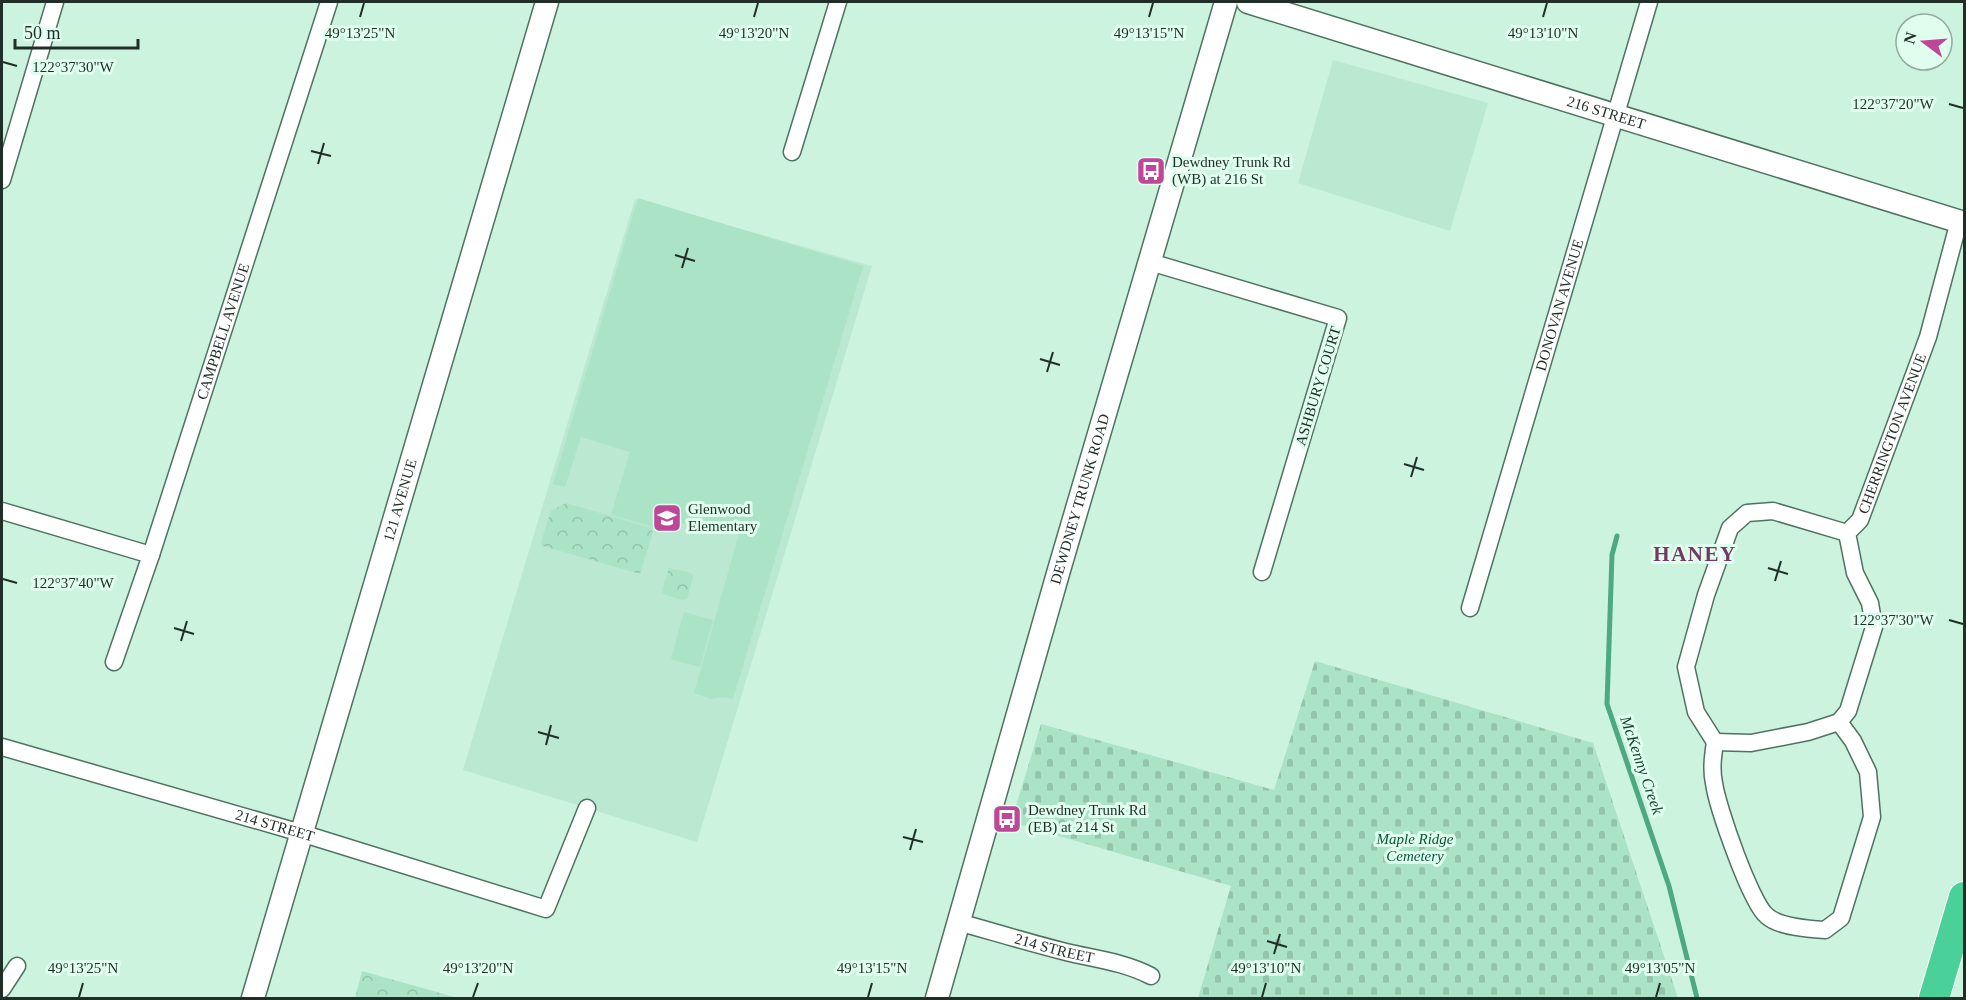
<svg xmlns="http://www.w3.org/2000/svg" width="1966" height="1000" viewBox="0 0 1966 1000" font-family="'Times New Roman',serif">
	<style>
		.built { fill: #bae8d0 }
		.green { fill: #abe3c6 }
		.cemetery { fill: url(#cemetery-stones) }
		.park { fill: url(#park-crowns) }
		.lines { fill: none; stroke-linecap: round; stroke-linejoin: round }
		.stream { stroke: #4ca980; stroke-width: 5 }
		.street-casing { stroke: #4f7260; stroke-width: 19 }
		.secondary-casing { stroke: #4f7260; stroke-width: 25 }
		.highway-casing { stroke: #fff; stroke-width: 32 }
		.street { stroke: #fff; stroke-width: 16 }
		.secondary { stroke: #fff; stroke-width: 22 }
		.highway { stroke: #4ad199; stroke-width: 30 }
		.ticks { fill: none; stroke: #1f2e26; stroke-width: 2 }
		.labels { text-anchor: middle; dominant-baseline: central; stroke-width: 6; stroke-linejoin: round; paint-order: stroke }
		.street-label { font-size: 15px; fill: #1f2e26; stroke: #dffeee }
		.poi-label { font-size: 15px; fill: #1f2e26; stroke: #dffeee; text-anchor: start }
		.park-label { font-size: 15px; font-style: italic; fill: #0a563a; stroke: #dffeee }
		.water-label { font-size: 16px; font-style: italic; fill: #1d4533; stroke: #dffeee }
		.district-label { font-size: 21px; font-weight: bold; letter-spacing: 1.5px; fill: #753860; stroke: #dffeee }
		.ticks-label { font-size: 15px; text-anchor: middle; fill: #1f2e26; stroke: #dffeee; stroke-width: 6; stroke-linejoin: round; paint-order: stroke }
	</style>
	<defs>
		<pattern id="cemetery-stones" width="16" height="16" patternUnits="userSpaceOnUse" patternTransform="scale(1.5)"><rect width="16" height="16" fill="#abe3c6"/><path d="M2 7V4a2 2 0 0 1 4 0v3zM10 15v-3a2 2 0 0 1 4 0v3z" fill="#93c3aa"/></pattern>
		<pattern id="park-crowns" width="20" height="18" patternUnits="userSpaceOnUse" patternTransform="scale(1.5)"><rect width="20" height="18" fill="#abe3c6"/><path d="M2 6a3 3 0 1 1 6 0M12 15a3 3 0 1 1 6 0" fill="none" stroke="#93c3aa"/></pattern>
	</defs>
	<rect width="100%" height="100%" fill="#ccf3de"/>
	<g class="built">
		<path d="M 1333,60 L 1488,103 L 1450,231 L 1298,183 Z"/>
		<path d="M 635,199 L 872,266 L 697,842 L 463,770 Z"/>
	</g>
	<g class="green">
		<path d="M 638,198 L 863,266 L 733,699 L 724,697 L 711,699 L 694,693 L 740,530 L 692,517 L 685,524 L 664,517 L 660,529 L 611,515 L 630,452 L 581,437 L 565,487 L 553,484 Z"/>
		<path d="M 684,612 L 713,620 L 700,667 L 671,659 Z"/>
	</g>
	<path class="cemetery" d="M 1315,661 L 1593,743 L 1678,998 L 1198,998 L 1231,886 L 1011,822 L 1041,724 L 1274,790 Z"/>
	<g class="park">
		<path d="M 566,503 L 651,528 L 653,532 L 640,574 L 543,546 L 541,542 L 551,511 Z"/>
		<path d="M 669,568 L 691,573 L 693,577 L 687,599 L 682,600 L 663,594 L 662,589 Z"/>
		<path d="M 362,971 L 458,998 L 355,998 Z"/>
	</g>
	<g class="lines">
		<path class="stream" d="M 1617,536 L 1612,555 L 1607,704 L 1669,886 L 1697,998"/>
		<g class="street-casing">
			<g id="street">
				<path d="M 792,152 L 838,2"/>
				<path d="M 2,180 L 55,2"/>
				<path d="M 1150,262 L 1338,318 L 1262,572"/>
				<path d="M 2,511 L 151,555"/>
				<path id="s1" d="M 1470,608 L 1649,2"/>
				<path id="s2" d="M 114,662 L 151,555 L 329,2"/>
				<path id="s3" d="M 1715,742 L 1751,743 L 1808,732 L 1839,722 L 1848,711 L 1874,627 L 1870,603 L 1855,573 L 1847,533 L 1860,520 L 1928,337 L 1959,221"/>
				<path d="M 1715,742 C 1713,756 1711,769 1714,783 C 1717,806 1751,904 1767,916 C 1779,927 1809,929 1825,930 L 1841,918 L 1872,817 L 1868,772 L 1853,741 L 1839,722"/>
				<path d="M 1715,742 L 1696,712 L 1686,667 L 1706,595 L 1730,528 L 1747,513 L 1773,511 L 1847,533"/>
				<path id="s4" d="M 2,747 L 301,833 L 546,909 L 587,808"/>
				<path id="s5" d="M 958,922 C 994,932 1030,943 1066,952 C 1095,959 1124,962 1151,976"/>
				<path d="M 2,989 L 17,966"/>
			</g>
		</g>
		<g class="secondary-casing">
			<g id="secondary">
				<path id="s6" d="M 1248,2 L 1964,223"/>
				<path id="s7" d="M 253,998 L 547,2"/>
				<path id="s8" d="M 937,998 L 1059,570 L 1226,2"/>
			</g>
		</g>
		<g class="highway-casing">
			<path id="highway" d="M 1934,998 L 1964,897"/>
		</g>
		<use href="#street" class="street"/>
		<use href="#secondary" class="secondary"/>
		<use href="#highway" class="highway"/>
	</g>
	<path class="ticks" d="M 360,17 L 364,3M 754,17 L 758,3M 1149,17 L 1153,3M 1543,17 L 1547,3M 3,62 L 17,66M 1949,104 L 1963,108M 311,151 L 331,156M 318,164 L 324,143M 675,255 L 695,261M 682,268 L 688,248M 1040,359 L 1060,365M 1047,372 L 1053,352M 1404,464 L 1424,470M 1411,477 L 1417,457M 1768,568 L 1788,574M 3,579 L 17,583M 1775,581 L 1781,561M 1949,620 L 1963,624M 174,628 L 194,634M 181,641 L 187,621M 538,732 L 559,738M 546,745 L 551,725M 903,837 L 923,842M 910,850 L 916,829M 1267,941 L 1287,947M 1274,954 L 1280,934M 79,997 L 83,983M 473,997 L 478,983M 868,997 L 872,983M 1262,997 L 1266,983M 1656,997 L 1660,983"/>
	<defs>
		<g id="bus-square" transform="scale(1.5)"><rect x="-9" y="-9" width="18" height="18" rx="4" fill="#bf4699" stroke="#dffeee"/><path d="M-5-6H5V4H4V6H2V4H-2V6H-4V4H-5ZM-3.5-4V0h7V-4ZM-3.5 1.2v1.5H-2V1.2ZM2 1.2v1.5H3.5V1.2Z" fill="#fff"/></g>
		<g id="school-square" transform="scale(1.5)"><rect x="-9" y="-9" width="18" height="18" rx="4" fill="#bf4699" stroke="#dffeee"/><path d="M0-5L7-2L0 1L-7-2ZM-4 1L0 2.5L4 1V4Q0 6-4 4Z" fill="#fff"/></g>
	</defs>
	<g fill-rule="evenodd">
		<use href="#bus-square" x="1151" y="171"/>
		<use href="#school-square" x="667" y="518"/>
		<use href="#bus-square" x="1007" y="819"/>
	</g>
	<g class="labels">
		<g class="street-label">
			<text stroke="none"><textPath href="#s6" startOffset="375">216 STREET</textPath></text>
			<text stroke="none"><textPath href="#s1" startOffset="316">DONOVAN AVENUE</textPath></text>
			<text stroke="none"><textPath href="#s2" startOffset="348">CAMPBELL AVENUE</textPath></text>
			<text transform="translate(1318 386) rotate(-73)">ASHBURY COURT</text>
			<text stroke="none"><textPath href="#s3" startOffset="438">CHERRINGTON AVENUE</textPath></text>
			<text stroke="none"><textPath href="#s7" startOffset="519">121 AVENUE</textPath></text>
			<text stroke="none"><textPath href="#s8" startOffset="519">DEWDNEY TRUNK ROAD</textPath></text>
			<text stroke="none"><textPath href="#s4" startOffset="284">214 STREET</textPath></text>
			<text stroke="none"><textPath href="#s5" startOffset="100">214 STREET</textPath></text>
		</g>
		<g class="poi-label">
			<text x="1172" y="162">Dewdney Trunk Rd<tspan x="1172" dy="17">(WB) at 216 St</tspan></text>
			<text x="688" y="509">Glenwood<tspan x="688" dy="17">Elementary</tspan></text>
			<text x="1028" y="810">Dewdney Trunk Rd<tspan x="1028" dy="17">(EB) at 214 St</tspan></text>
		</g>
		<g class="park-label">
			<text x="1415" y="839">Maple Ridge<tspan x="1415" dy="17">Cemetery</tspan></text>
		</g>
		<g class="water-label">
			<text transform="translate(1642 765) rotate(71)">McKenny Creek</text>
		</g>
		<g class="district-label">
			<text x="1695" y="554">HANEY</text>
		</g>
	</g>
	<g class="ticks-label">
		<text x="360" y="38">49°13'25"N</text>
		<text x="754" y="38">49°13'20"N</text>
		<text x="1149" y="38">49°13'15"N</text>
		<text x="1543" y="38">49°13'10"N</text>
		<text x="73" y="72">122°37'30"W</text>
		<text x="1893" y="109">122°37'20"W</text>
		<text x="73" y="588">122°37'40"W</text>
		<text x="1893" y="625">122°37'30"W</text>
		<text x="83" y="973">49°13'25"N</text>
		<text x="478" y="973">49°13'20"N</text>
		<text x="872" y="973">49°13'15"N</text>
		<text x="1266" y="973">49°13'10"N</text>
		<text x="1660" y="973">49°13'05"N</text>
	</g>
	<rect width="1966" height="1000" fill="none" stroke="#1f2e26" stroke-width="6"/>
	<g transform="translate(1924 42) rotate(286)"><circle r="28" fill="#dffeee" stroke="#92ab9e" stroke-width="1.5"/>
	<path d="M0-4.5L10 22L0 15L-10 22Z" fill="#bf4699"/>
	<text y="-9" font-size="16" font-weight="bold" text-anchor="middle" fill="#1f2e26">N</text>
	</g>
	<path d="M15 39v9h123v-9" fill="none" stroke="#1f2e26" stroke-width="3"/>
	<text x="24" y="39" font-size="18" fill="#1f2e26" stroke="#dffeee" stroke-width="4.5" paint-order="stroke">50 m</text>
</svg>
